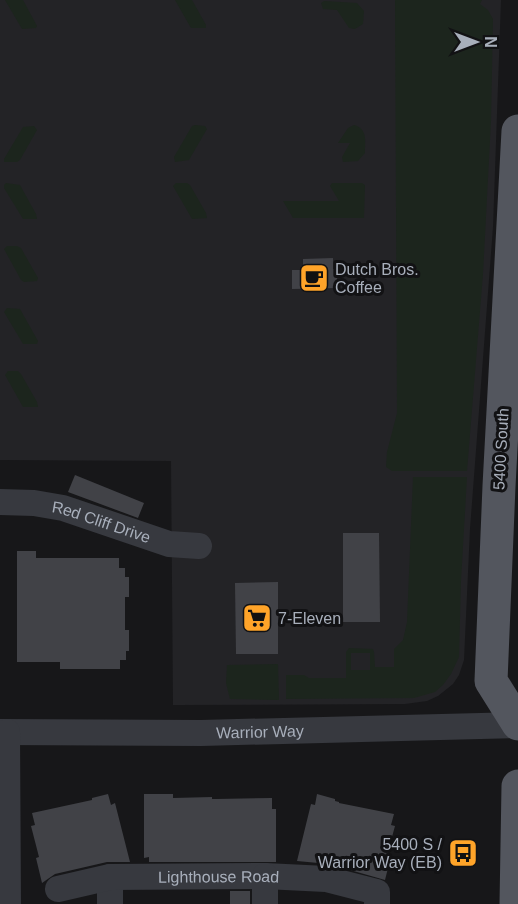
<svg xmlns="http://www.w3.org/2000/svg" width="518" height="904" viewBox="0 0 518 904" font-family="Helvetica,sans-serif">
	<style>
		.built { fill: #232326 }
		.green { fill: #1c251d; fill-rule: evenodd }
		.building { fill: #414247 }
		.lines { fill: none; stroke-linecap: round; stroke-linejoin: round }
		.minor { stroke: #37393f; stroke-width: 26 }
		.primary { stroke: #53565e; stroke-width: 33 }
		.labels { text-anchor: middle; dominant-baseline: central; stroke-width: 6; stroke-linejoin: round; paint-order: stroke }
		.poi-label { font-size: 16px; fill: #a8afbb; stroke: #121214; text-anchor: start }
		.street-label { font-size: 16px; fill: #a8afbb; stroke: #121214 }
	</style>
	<rect width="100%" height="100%" fill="#171719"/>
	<path class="built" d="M 0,0 L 501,0 L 493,227 L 470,529 L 464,660 L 459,675 L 453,684 L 438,696 L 427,701 L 405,704 L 173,705 L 171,461 L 0,460 Z"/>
	<g class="green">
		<path d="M 5,0 L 23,0 L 37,26 L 36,28 L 22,29 Z"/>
		<path d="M 175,0 L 192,0 L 206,25 L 206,28 L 191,28 Z"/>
		<path d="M 395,0 L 482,0 L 480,4 L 488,10 L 493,19 L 491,121 L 483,274 L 467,471 L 392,471 L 386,467 L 387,452 L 397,413 Z"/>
		<path d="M 324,1 L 357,3 L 364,11 L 363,24 L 355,29 L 349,28 L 337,10 L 323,9 L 321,3 Z"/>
		<path d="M 195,125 L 205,126 L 207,129 L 189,160 L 175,162 L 174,157 L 192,126 Z"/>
		<path d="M 354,125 C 368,129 365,141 365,153 L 358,161 L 343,162 L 342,157 L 350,143 L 338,143 L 348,128 Z"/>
		<path d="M 34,126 L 37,130 L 20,160 L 17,162 L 4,162 L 4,159 L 23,127 Z"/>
		<path d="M 6,183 L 20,185 L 36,214 L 37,219 L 23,219 L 4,188 L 4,185 Z"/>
		<path d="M 176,183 L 187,183 L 190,185 L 206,213 L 207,218 L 192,219 L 173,186 Z"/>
		<path d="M 332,183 L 362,183 L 365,185 L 364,218 L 293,218 L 283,201 L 339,201 L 330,186 Z"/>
		<path d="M 7,246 L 17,246 L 21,248 L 38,278 L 37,281 L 24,282 L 21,280 L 4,249 Z"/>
		<path d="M 7,308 L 20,309 L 38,341 L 37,344 L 23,344 L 4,312 Z"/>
		<path d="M 8,371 L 18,371 L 21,374 L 37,402 L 38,407 L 23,407 L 5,375 Z"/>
		<path d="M 413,477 L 467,477 L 461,581 L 459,657 L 451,674 L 443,685 L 435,692 L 414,698 L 286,699 L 286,675 L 304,675 L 309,678 L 346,678 L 346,652 L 349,648 L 373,649 L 374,652 L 375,667 L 394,667 L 394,649 L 403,640 L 407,622 ZM 351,653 L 370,653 L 370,670 L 351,670 Z"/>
		<path d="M 278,664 L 279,700 L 230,699 L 226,683 L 227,665 Z"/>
	</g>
	<g class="building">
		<path d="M 333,258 L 333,269 L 337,269 L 337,288 L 292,289 L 292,270 L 303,270 L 303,259 Z"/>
		<path d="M 75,475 L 144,503 L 138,518 L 68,492 Z"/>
		<path d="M 343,533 L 379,533 L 380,622 L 343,622 Z"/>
		<path d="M 17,551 L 36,551 L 36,558 L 119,558 L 119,568 L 125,568 L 125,577 L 129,577 L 129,597 L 125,597 L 125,630 L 129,630 L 129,651 L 126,651 L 126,660 L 120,660 L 120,669 L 60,669 L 60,662 L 17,662 Z"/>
		<path d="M 278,582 L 278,654 L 236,654 L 235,583 Z"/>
		<path d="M 108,794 L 111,805 L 115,803 L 130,862 L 107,862 L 55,874 L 42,883 L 36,858 L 39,857 L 31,826 L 35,825 L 32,813 L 92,800 L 92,798 Z"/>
		<path d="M 144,794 L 173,794 L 173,798 L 212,797 L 212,799 L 216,799 L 272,798 L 272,809 L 276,809 L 276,862 L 149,862 L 149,857 L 144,858 Z"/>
		<path d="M 317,794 L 335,799 L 335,801 L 339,802 L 339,803 L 394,814 L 391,825 L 395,826 L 386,859 L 390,860 L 385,880 L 329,864 L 297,861 L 311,804 L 315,805 Z"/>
		<rect x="230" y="891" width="20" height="13"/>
	</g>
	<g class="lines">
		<g class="minor">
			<path id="s1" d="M 0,502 L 34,503 L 63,508 L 169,544 L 199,546"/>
			<path id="s2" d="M 0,732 L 201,733 L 518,725"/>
			<path d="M 7,732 L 8,904"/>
			<path d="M 110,877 L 110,904"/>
			<path id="s3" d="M 58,889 L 110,877 L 265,876 L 326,879 L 377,892 L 377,904"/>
			<path d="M 265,904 L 265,876"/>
		</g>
		<g class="primary">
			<path d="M 518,131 L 499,486 L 491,681 L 518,724"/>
			<path d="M 516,904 L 518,786"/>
		</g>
	</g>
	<defs>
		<g id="cafe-square" transform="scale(1.5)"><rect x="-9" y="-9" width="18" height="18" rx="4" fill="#ffa429" stroke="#121214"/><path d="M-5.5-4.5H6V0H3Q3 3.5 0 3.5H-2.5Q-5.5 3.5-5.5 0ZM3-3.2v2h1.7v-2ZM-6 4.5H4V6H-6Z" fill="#111"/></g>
		<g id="supermarket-square" transform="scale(1.5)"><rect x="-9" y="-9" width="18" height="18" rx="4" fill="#ffa429" stroke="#121214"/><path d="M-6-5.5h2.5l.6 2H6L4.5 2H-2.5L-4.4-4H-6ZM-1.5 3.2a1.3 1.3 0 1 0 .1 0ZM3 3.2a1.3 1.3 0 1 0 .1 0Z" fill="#111"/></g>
		<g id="bus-square" transform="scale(1.5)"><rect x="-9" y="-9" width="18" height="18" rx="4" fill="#ffa429" stroke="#121214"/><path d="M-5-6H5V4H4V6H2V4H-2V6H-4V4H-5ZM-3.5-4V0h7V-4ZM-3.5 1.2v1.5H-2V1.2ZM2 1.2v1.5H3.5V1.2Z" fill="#111"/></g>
	</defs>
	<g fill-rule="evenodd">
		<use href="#cafe-square" x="314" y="278"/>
		<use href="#supermarket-square" x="257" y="618"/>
		<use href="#bus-square" x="463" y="853"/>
	</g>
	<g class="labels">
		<g class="poi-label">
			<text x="335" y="269">Dutch Bros.<tspan x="335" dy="18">Coffee</tspan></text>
			<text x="278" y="618">7-Eleven</text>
			<text x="442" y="844" text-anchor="end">5400 S /<tspan x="442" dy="18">Warrior Way (EB)</tspan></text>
		</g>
		<g class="street-label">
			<text transform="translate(501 449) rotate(-87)">5400 South</text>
			<text stroke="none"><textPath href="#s1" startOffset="104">Red Cliff Drive</textPath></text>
			<text stroke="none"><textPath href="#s2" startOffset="260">Warrior Way</textPath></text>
			<text stroke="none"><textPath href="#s3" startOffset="162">Lighthouse Road</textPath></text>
		</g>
	</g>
	<g transform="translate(476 42) rotate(90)" stroke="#121214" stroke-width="4.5" paint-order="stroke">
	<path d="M0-4.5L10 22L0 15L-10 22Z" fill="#a8afbb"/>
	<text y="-9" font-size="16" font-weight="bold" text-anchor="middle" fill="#a8afbb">N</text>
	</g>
</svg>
